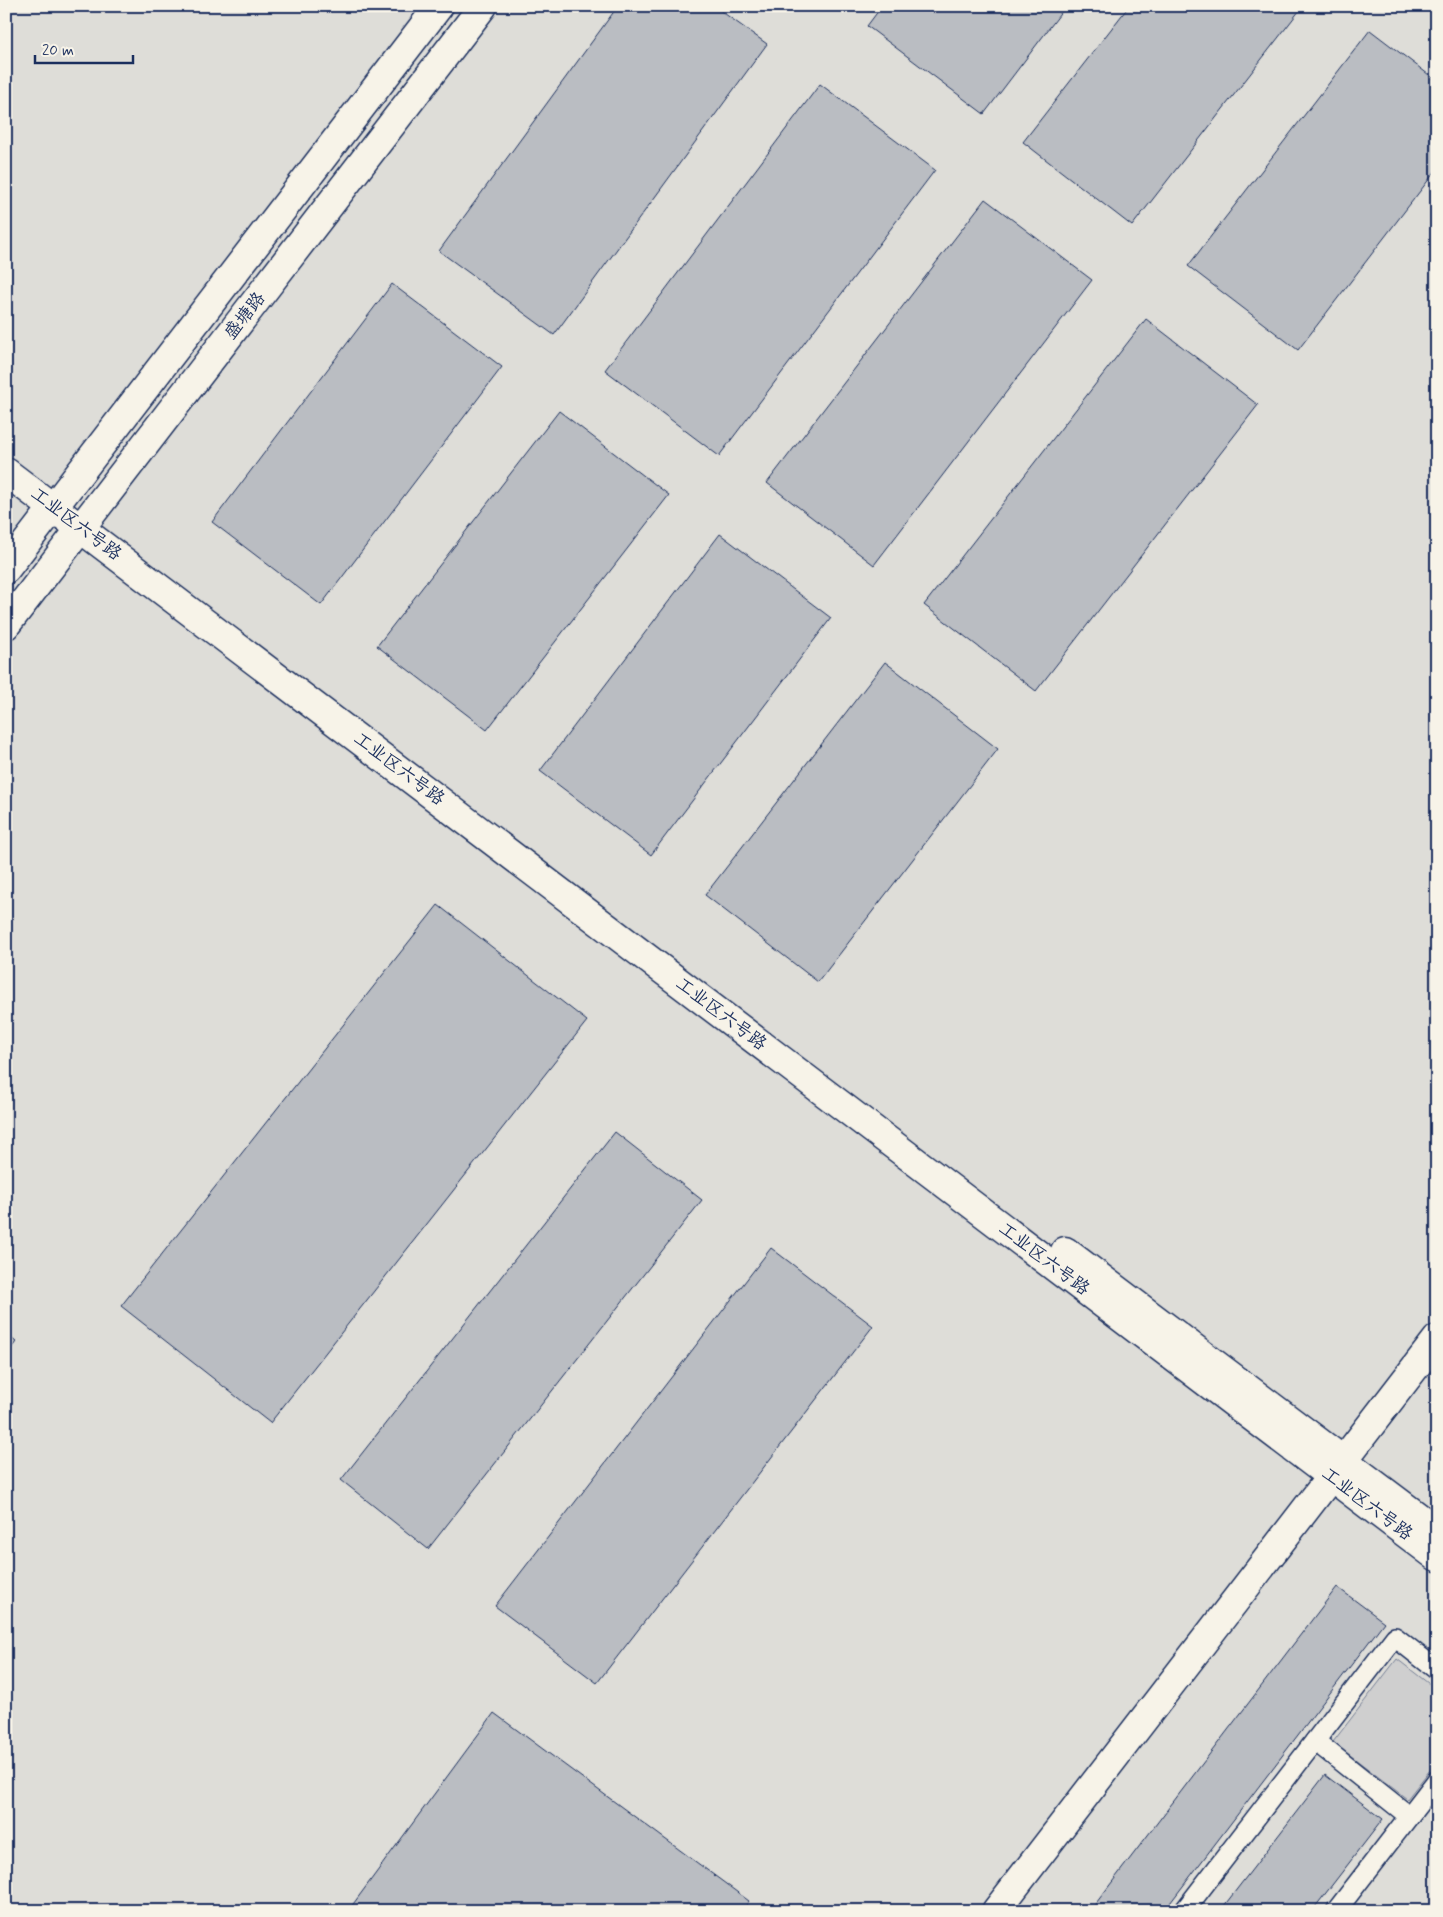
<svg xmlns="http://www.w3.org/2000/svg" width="1443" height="1917" viewBox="0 0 1443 1917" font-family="Mynerve,'LXGW WenKai TC',sans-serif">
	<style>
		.built { fill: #deddd8 }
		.green { fill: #cfcfcf; stroke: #757f96 }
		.building { fill: #babdc2; stroke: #1b2f5e }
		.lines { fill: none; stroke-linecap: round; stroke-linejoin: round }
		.lane-casing { stroke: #1b2f5e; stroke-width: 22 }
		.secondary-casing { stroke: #1b2f5e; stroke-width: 31 }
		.lane { stroke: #f7f3e8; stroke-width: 19 }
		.secondary { stroke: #f7f3e8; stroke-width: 28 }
		.labels { text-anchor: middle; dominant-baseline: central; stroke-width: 4; stroke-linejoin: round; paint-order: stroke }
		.street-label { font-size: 18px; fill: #1b2f5e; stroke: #f7f3e8 }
	</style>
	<rect width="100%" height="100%" fill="#eeebe2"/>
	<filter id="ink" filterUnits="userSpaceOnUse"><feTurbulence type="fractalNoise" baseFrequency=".02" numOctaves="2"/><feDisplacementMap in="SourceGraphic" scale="10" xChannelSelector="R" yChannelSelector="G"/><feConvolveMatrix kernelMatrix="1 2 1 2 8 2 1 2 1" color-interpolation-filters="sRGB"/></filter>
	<g filter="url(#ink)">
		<rect class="built" x="6" y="6" width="1431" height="1905"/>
		<path class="green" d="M 1397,1659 L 1437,1690 L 1437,1761 L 1407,1799 L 1333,1742 Z"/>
		<g class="building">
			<path d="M 618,6 L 714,6 L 767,44 L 554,335 L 439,251 Z"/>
			<path d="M 882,6 L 1066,6 L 984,114 L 867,26 Z"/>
			<path d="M 1129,6 L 1303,6 L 1132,226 L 1023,142 Z"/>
			<path d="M 1370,30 L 1437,81 L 1437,169 L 1298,350 L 1188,266 Z"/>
			<path d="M 820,84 L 935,170 L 719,456 L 605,370 Z"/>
			<path d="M 985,199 L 1092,280 L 874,565 L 767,483 Z"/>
			<path d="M 392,284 L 502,367 L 321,605 L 212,522 Z"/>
			<path d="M 1146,319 L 1258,405 L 1036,691 L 924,605 Z"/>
			<path d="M 559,411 L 669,495 L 487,730 L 377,646 Z"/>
			<path d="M 720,534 L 831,618 L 651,855 L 540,771 Z"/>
			<path d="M 885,662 L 998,749 L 818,982 L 705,895 Z"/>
			<path d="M 438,905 L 587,1021 L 270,1423 L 121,1306 Z"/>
			<path d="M 615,1132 L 702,1200 L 428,1549 L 341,1480 Z"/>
			<path d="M 771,1248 L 873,1326 L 597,1683 L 495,1606 Z"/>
			<path d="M 6,1334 L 16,1342 L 6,1355 Z"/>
			<path d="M 1337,1587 L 1384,1622 L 1164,1911 L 1090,1911 Z"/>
			<path d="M 494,1713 L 749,1901 L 742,1911 L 348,1911 Z"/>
			<path d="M 1325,1775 L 1383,1819 L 1312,1911 L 1220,1911 Z"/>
		</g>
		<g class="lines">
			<g class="lane-casing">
				<g id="lane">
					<path d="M 1315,1741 L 1409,1816"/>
					<path d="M 1184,1911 L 1395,1637 L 1437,1670"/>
					<path d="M 1336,1911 L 1437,1780"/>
				</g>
			</g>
			<g class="secondary-casing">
				<g id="secondary">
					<path d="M 6,472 L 1437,1557"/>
					<path d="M 6,569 L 439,6"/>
					<path d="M 6,625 L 483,6"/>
					<path d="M 1065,1251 L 1437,1531"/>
					<path d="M 996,1911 L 1437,1339"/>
				</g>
			</g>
			<use href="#lane" class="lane"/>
			<use href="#secondary" class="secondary"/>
		</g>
	</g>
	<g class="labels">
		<g class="street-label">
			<text transform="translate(245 316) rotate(-52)">盛塘路</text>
			<text transform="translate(76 524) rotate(37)">工业区六号路</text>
			<text transform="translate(399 769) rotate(37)">工业区六号路</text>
			<text transform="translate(721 1014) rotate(37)">工业区六号路</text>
			<text transform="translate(1044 1259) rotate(37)">工业区六号路</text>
			<text transform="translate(1367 1504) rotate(37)">工业区六号路</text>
		</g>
	</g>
	<rect width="1443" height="1917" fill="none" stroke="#f7f3e8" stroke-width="25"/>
	<rect x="12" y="12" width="1418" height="1892" fill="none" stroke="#1b2f5e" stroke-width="2" filter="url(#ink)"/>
	<path d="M35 55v8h98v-8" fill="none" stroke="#1b2f5e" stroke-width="2.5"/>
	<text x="42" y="55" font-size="15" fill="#1b2f5e" stroke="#f7f3e8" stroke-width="4" paint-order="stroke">20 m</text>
</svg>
